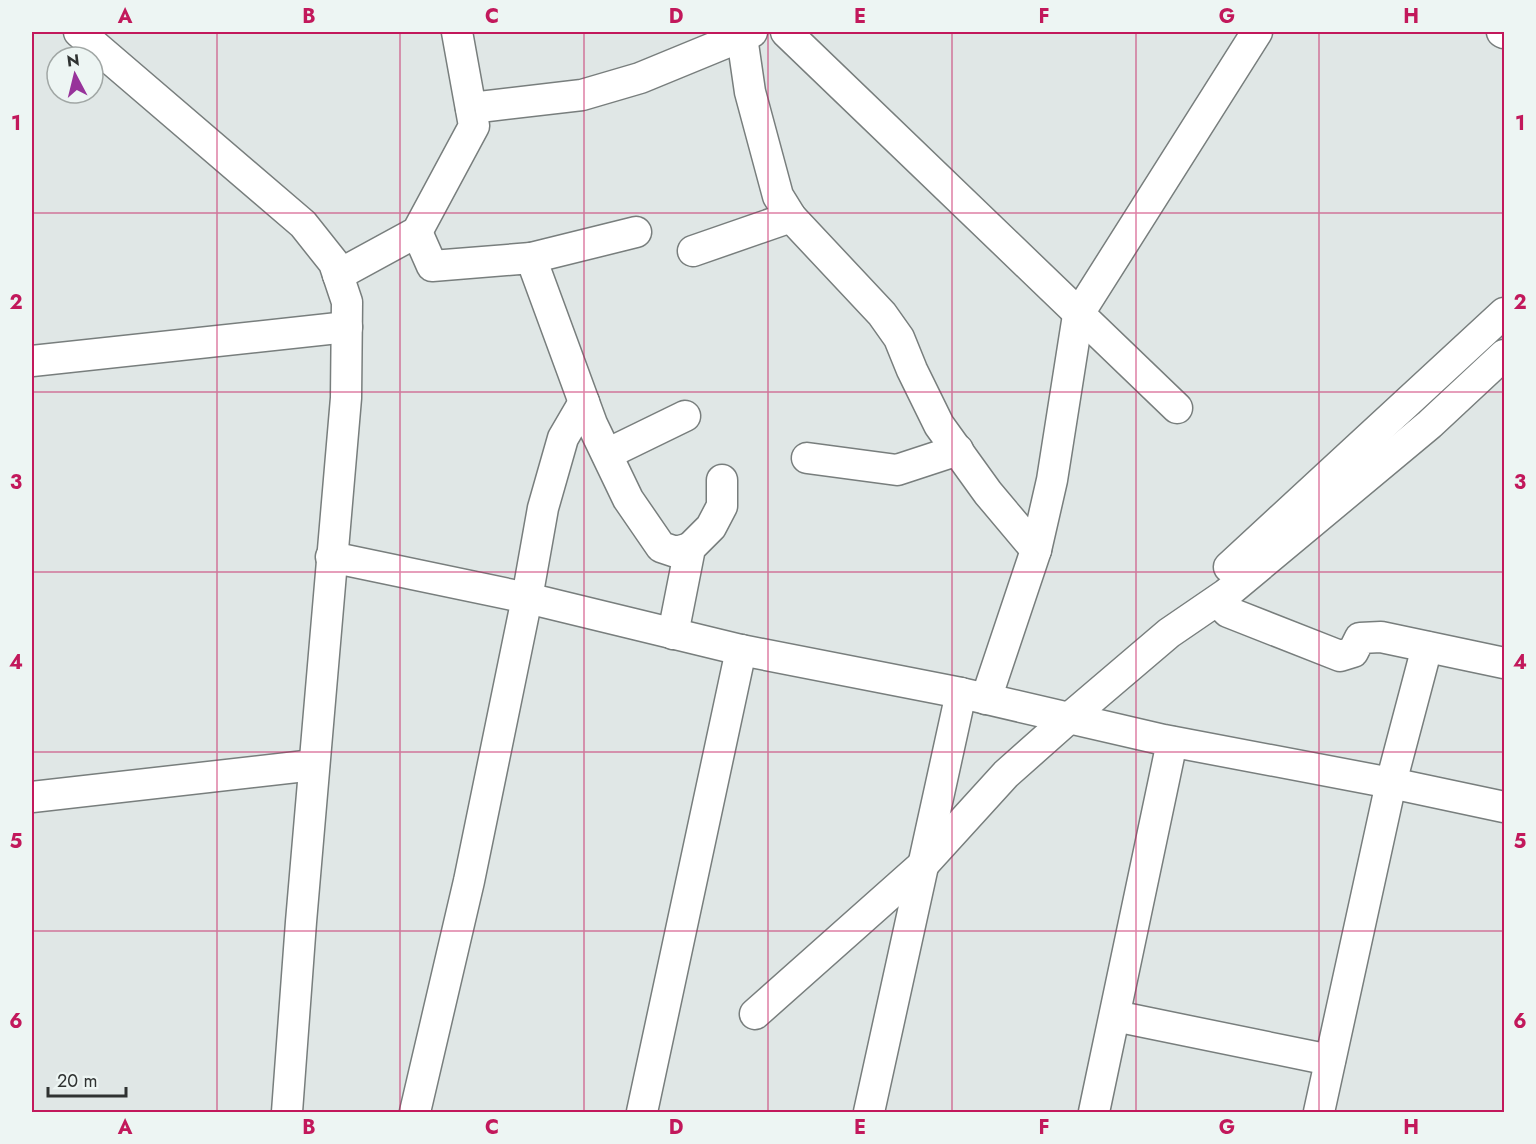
<svg xmlns="http://www.w3.org/2000/svg" width="1536" height="1144" viewBox="0 0 1536 1144" font-family="Jost,sans-serif">
	<style>
		.lines { fill: none; stroke-linecap: round; stroke-linejoin: round }
		.street-casing { stroke: #787e7d; stroke-width: 33 }
		.street { stroke: #fff; stroke-width: 30 }
		.grid { fill: none; stroke: #c2185b; stroke-width: 1.5; stroke-opacity: 0.55 }
		.neatline { fill: none; stroke: #c2185b; stroke-width: 2 }
		.grid-label { font-size: 20px; text-anchor: middle; font-weight: bold; fill: #c2185b }
	</style>
	<rect width="100%" height="100%" fill="#e0e7e6"/>
	<g class="lines">
		<g class="street-casing">
			<g id="street">
				<path d="M 79,32 L 303,224 L 334,263 L 347,302 L 346,398 L 301,922 L 287,1112"/>
				<path d="M 786,32 L 1177,408"/>
				<path d="M 1502,32 L 1504,33"/>
				<path d="M 742,37 L 750,92 L 778,196 L 791,217 L 882,314 L 899,338 L 912,370 L 939,425 L 988,493 L 1036,550"/>
				<path d="M 471,108 L 582,95 L 640,78 L 752,32"/>
				<path d="M 417,232 L 432,266 L 531,258 L 592,424 L 628,499 L 661,547 L 676,552 L 690,548"/>
				<path d="M 693,251 L 791,217"/>
				<path d="M 531,258 L 636,232"/>
				<path d="M 338,275 L 417,232 L 474,126 L 457,32"/>
				<path d="M 32,361 L 347,327"/>
				<path d="M 607,454 L 685,416"/>
				<path d="M 807,458 L 897,470 L 958,450"/>
				<path d="M 331,557 L 527,598 L 741,650 L 961,693 L 1164,740 L 1391,783 L 1504,807"/>
				<path d="M 1229,567 L 1504,313"/>
				<path d="M 1217,601 L 1228,612 L 1340,656 L 1353,652 L 1360,638 L 1381,637 L 1504,663"/>
				<path d="M 673,634 L 690,548 L 711,527 L 722,506 L 722,480"/>
				<path d="M 986,699 L 1036,550 L 1052,480 L 1078,315 L 1257,32"/>
				<path d="M 32,797 L 314,765"/>
				<path d="M 755,1014 L 925,863 L 1006,774 L 1068,719 L 1169,633 L 1226,594 L 1430,424 L 1504,355"/>
				<path d="M 1115,1016 L 1330,1060"/>
				<path d="M 415,1112 L 469,881 L 527,598 L 543,508 L 563,438 L 584,402"/>
				<path d="M 642,1112 L 741,650"/>
				<path d="M 869,1112 L 961,693"/>
				<path d="M 1094,1112 L 1172,742"/>
				<path d="M 1319,1112 L 1391,783 L 1427,647"/>
			</g>
		</g>
		<use href="#street" class="street"/>
	</g>
	<path class="grid" d="M 217,32 L 217,1112M 400,32 L 400,1112M 584,32 L 584,1112M 768,32 L 768,1112M 952,32 L 952,1112M 1136,32 L 1136,1112M 1319,32 L 1319,1112M 32,213 L 1504,213M 32,392 L 1504,392M 32,572 L 1504,572M 32,752 L 1504,752M 32,931 L 1504,931"/>
	<rect width="1536" height="1144" fill="none" stroke="#edf5f3" stroke-width="66"/>
	<g transform="translate(75 75) rotate(353)"><circle r="28" fill="#edf5f3" stroke="#a1a7a5" stroke-width="1.5"/>
	<path d="M0-4.5L10 22L0 15L-10 22Z" fill="#97339a"/>
	<text y="-9" font-size="16" font-weight="bold" text-anchor="middle" fill="#2f3231">N</text>
	</g>
	<path d="M48 1087v9h78v-9" fill="none" stroke="#2f3231" stroke-width="3"/>
	<text x="57" y="1087" font-size="18" fill="#2f3231" stroke="#edf5f3" stroke-width="4.5" paint-order="stroke">20 m</text>
	<rect x="33" y="33" width="1470" height="1078" class="neatline"/>
	<g class="grid-label">
		<text x="125" y="23">A</text>
		<text x="309" y="23">B</text>
		<text x="492" y="23">C</text>
		<text x="676" y="23">D</text>
		<text x="860" y="23">E</text>
		<text x="1044" y="23">F</text>
		<text x="1227" y="23">G</text>
		<text x="1411" y="23">H</text>
		<text x="16" y="130">1</text>
		<text x="1520" y="130">1</text>
		<text x="16" y="309">2</text>
		<text x="1520" y="309">2</text>
		<text x="16" y="489">3</text>
		<text x="1520" y="489">3</text>
		<text x="16" y="669">4</text>
		<text x="1520" y="669">4</text>
		<text x="16" y="848">5</text>
		<text x="1520" y="848">5</text>
		<text x="16" y="1028">6</text>
		<text x="1520" y="1028">6</text>
		<text x="125" y="1134">A</text>
		<text x="309" y="1134">B</text>
		<text x="492" y="1134">C</text>
		<text x="676" y="1134">D</text>
		<text x="860" y="1134">E</text>
		<text x="1044" y="1134">F</text>
		<text x="1227" y="1134">G</text>
		<text x="1411" y="1134">H</text>
	</g>
</svg>
